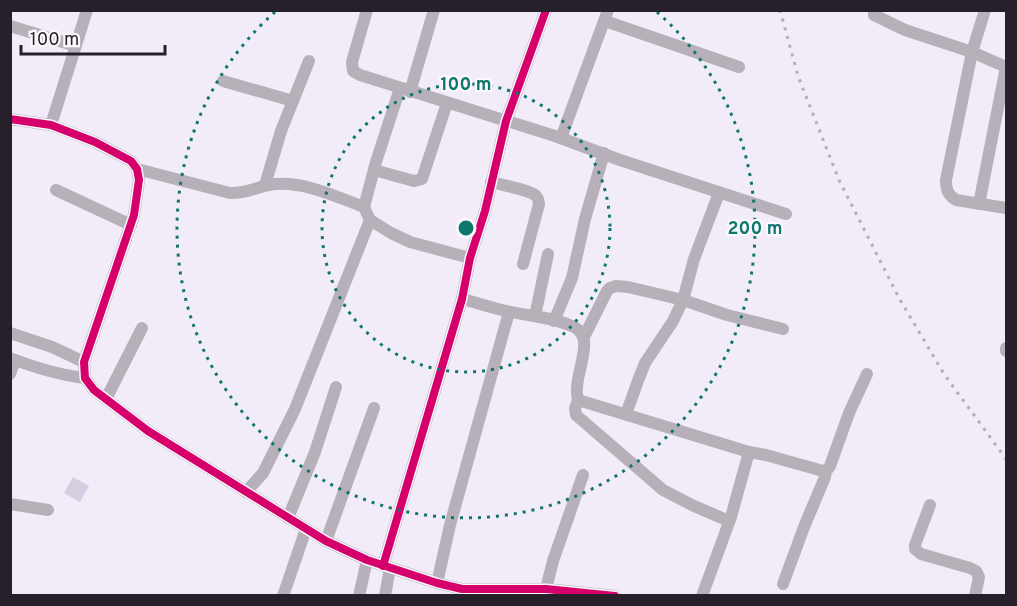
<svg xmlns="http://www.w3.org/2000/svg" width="1017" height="606" viewBox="0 0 1017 606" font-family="Overpass,sans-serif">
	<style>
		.building { fill: #d6cee0 }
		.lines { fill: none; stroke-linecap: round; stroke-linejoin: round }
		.minor { stroke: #b7b0b8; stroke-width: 12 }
		.rail { stroke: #b3adb6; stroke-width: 3; stroke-dasharray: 3 6; stroke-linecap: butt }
		.cycleway-casing { stroke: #fbf8fe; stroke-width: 11 }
		.cycleway { stroke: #d6006c; stroke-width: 8 }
		.ring { fill: none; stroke: #0f766e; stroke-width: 3; stroke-dasharray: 3 6 }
		.centre { fill: #0f766e; stroke: #fbf8fe; stroke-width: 3 }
		.ring-label { font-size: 18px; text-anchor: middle; font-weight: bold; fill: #0f766e; stroke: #fbf8fe; stroke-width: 4.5; stroke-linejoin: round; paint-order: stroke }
	</style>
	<rect width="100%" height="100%" fill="#f2ecf9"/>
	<path class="building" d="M 73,477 L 89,486 L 80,502 L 64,493 Z"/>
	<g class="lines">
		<g class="minor">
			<path d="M 367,10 L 352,62 L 353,71 L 360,75 L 555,136 L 620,160 L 786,214"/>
			<path d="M 874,10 L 874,15 L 905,30 L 972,52 L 1006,67 L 979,204"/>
			<path d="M 985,10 L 972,52 L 946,180 C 946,190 948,195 956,200 L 1006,208"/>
			<path d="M 605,21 L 739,67"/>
			<path d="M 10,26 L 76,46"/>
			<path d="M 223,81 L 293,101"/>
			<path d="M 410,92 L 434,10"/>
			<path d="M 10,119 L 51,125 L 95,142 L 131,161 L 137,169 L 139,180 L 134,215 L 84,362 L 85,378 L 94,390 L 148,431 L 326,541 L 367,560 L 437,583 L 462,589 L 546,589 L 615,596"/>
			<path d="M 51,125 L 87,10"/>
			<path d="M 561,138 L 608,10"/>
			<path d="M 137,169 L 230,193 C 247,194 260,185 276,184 C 306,182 337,197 364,207 L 370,220 L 391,233 L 410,242 L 470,258"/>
			<path d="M 374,170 L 414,181 L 422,179 L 447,103"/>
			<path d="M 491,182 C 502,185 526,189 535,195 C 539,199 538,199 539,204 L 523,264"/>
			<path d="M 265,185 L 281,131 L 309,61"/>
			<path d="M 56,190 L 131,225"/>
			<path d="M 364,207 L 376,162 L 400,88"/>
			<path d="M 462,299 C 478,303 495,309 511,312 C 530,316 556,318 574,327 C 579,329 583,335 584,341 C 586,359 573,382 578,400 L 575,408 L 576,415 L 663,490 L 694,506 L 729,521"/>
			<path d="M 535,316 L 548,254"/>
			<path d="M 554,321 L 572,278 L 585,219 L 604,153"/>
			<path d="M 10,333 L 52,347 L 84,362"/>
			<path d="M 584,337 L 607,291 L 610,288 L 616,286 L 628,287 L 683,300 L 727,315 L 783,329"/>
			<path d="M 1006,351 L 1006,348"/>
			<path d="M 10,358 C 36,368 58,375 85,378"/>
			<path d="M 10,374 L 15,360"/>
			<path d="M 106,399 L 142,328"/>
			<path d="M 578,400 L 749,452 L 766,455 L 823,471 L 828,469 L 830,466 L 849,413 L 867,374"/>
			<path d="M 626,414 L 639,378 L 645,363 L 673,321 L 683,300 L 694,259 L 719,193"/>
			<path d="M 246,492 L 263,473 L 295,409 L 370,220"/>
			<path d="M 10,504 L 48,510"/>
			<path d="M 930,505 L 915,545 L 915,549 L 921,554 L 970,568 L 976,571 L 979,577 L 975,596"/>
			<path d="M 288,518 L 315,452 L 336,387"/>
			<path d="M 326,541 L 374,408"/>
			<path d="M 383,566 L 462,299 L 470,258 L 485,211 L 506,121 L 546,10"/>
			<path d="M 437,583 L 450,525 L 509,312"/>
			<path d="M 783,584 L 804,527 L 825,477 L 826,471"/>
			<path d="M 546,589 L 553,561 L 583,475"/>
			<path d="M 283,596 L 306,529"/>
			<path d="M 359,596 L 367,560"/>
			<path d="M 385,596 L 390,568"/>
			<path d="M 702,596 L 731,517 L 749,452"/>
		</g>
		<path class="rail" d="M 780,10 L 798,76 L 839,180 L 899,298 L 944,374 L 1006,459"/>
		<g class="cycleway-casing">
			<g id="cycleway">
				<path d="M 10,119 L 51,125 L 95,142 L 131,161 L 137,169 L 139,180 L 134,215 L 84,362 L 85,378 L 94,390 L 148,431 L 326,541 L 367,560 L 437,583 L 462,589 L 546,589 L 615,596"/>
				<path d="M 383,566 L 462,299 L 470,258 L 485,211 L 506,121 L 546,10"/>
			</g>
		</g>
		<use href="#cycleway" class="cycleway"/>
	</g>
	<g class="ring">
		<circle cx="466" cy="228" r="144"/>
		<path d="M657 12A289 289 0 1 1 275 12"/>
	</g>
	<circle cx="466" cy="228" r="9" class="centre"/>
	<g class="ring-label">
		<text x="466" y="90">100 m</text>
		<text x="755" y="234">200 m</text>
	</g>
	<rect width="1017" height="606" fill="none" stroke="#25202a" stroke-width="24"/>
	<path d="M21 45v9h144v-9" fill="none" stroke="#25202a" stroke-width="3"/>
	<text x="30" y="45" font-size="18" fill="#25202a" stroke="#fbf8fe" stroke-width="4.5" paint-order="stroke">100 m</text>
</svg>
